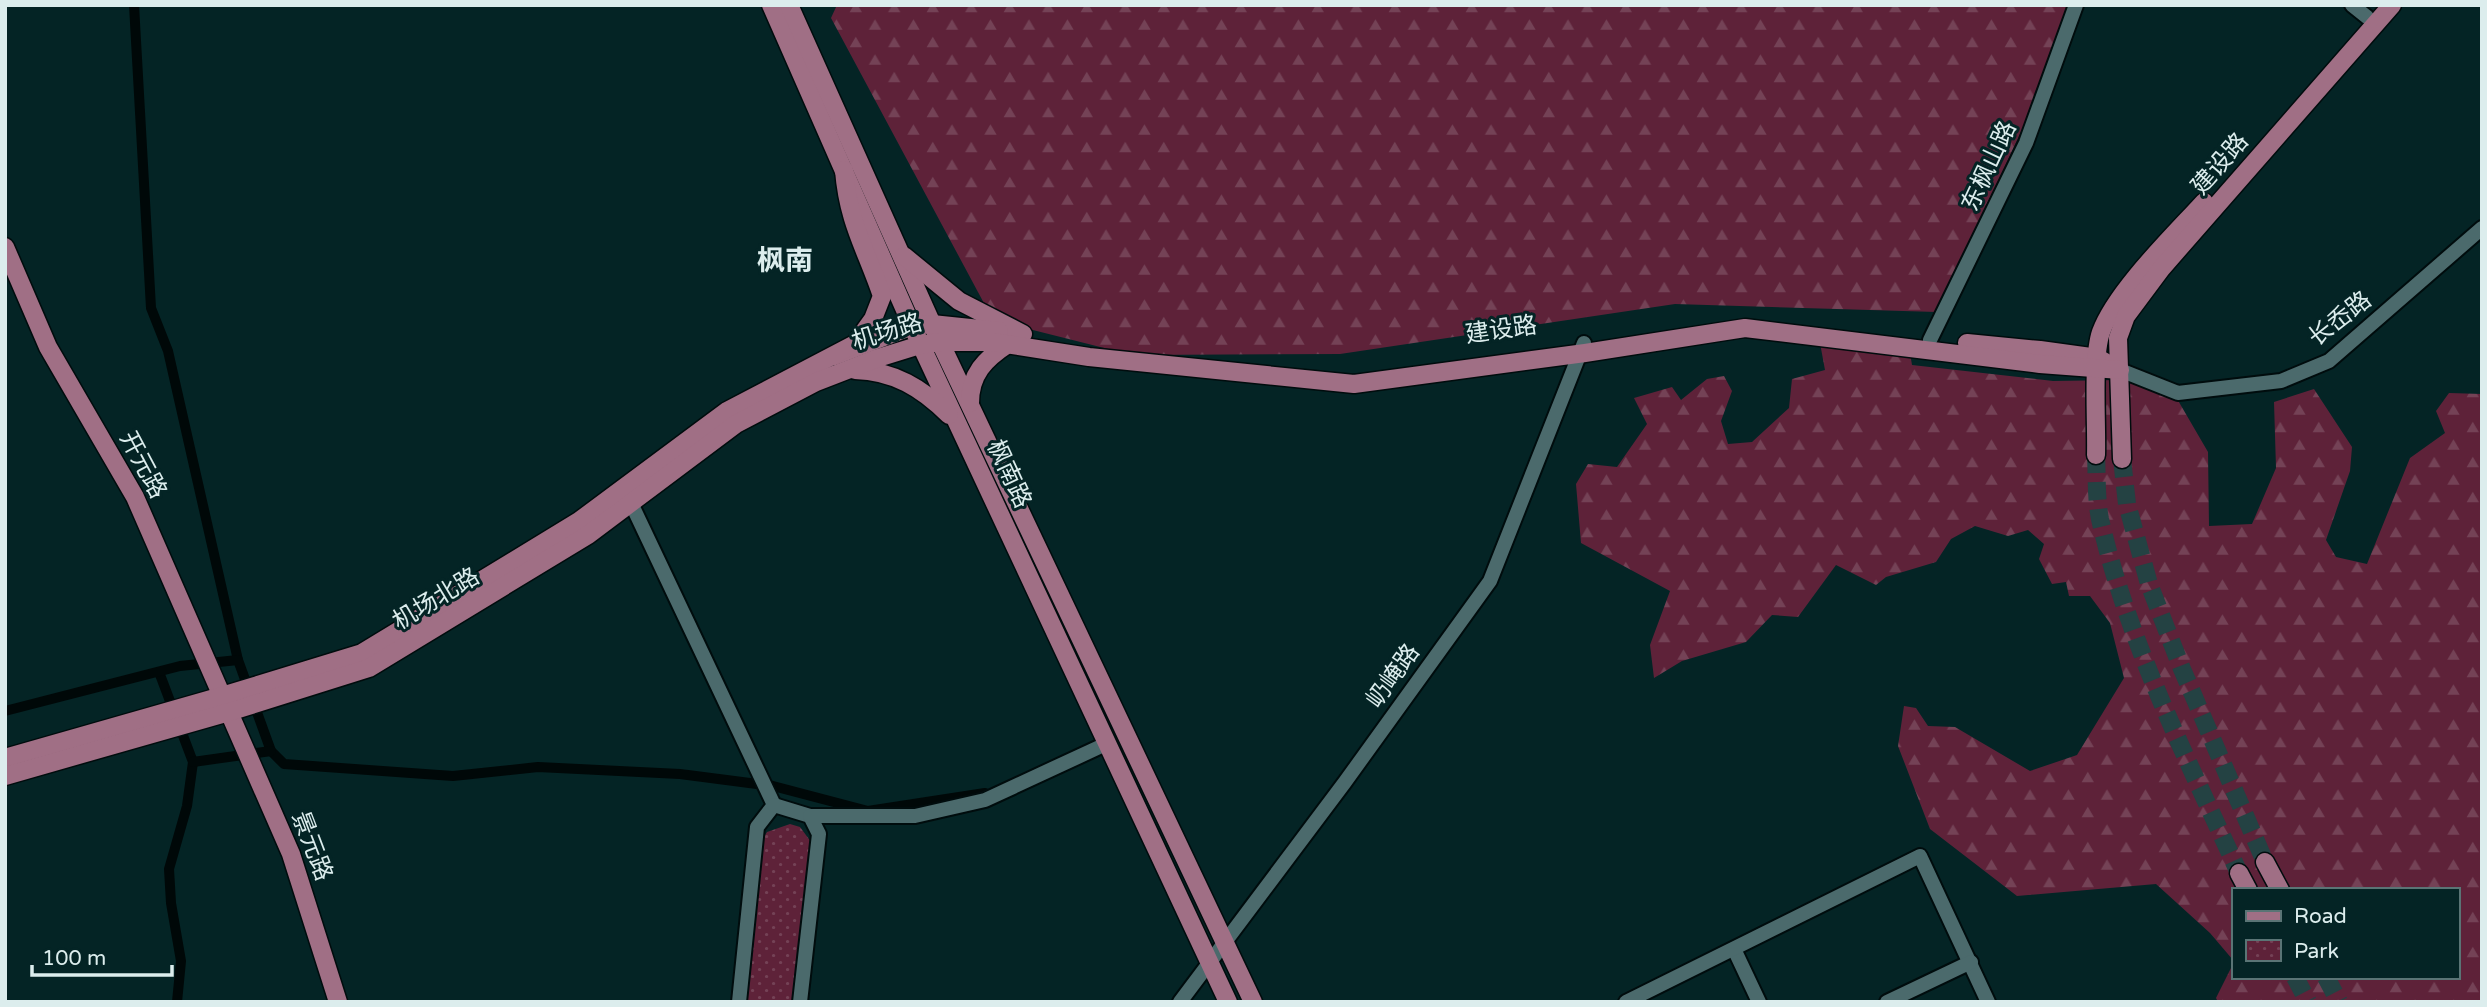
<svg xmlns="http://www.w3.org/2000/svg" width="2487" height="1007" viewBox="0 0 2487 1007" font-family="'Varela Round','Noto Sans SC',sans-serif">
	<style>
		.forest { fill: url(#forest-firs) }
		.park { fill: url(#park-dots) }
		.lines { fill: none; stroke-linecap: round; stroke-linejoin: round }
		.canal { stroke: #000808; stroke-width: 10 }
		.major-tunnel { stroke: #244243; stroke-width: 18; stroke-dasharray: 18 9; stroke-linecap: butt }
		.minor-casing { stroke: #000c0d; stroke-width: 18 }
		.major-casing { stroke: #000c0d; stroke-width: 21 }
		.minor { stroke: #4b6a6c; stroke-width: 14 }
		.major { stroke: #a06f85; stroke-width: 18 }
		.labels { text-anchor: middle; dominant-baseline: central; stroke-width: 6; stroke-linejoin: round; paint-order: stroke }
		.street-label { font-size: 24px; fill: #dceded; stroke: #042425 }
		.quarter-label { font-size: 28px; font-weight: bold; fill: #dceded; stroke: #042425 }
	</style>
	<defs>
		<pattern id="forest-firs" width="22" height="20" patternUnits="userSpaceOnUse" patternTransform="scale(1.75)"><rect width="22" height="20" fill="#5e2239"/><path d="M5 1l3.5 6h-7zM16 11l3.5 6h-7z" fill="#744256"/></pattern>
		<pattern id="park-dots" width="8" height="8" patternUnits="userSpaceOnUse" patternTransform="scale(1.75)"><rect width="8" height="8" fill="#5e2239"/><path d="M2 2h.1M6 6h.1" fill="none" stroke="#744256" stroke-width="1.8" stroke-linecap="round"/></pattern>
	</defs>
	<rect width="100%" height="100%" fill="#042425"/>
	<g class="forest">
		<path d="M 837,5 L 2080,5 L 1937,312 L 1675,304 L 1340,354 L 1132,355 L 993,320 L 831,18 Z"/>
		<path d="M 1820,343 L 1910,353 L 1912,365 L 2053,381 L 2120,380 L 2176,397 L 2208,452 L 2209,526 L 2252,524 L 2276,468 L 2274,402 L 2314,389 L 2352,447 L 2350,471 L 2326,540 L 2336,557 L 2367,564 L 2410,458 L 2445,433 L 2436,411 L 2449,393 L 2482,394 L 2482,1002 L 2218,1002 L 2216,998 L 2233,964 L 2233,977 L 2457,977 L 2457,890 L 2233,890 L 2233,960 L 2210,933 L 2156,884 L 2017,896 L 1930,829 L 1898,746 L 1904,706 L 1916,708 L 1928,726 L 1955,727 L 2030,771 L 2077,755 L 2124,678 L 2110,623 L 2090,596 L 2069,596 L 2066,582 L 2052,584 L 2039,559 L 2044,544 L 2028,530 L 2008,536 L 1975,526 L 1951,539 L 1936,562 L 1886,577 L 1876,585 L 1836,565 L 1798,617 L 1772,615 L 1746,642 L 1682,661 L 1654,678 L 1650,645 L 1670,591 L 1581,543 L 1576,484 L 1588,464 L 1617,467 L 1647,424 L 1634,398 L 1672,387 L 1681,400 L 1707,379 L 1724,376 L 1732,391 L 1721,421 L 1728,444 L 1752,442 L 1789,408 L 1792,379 L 1825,370 Z"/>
	</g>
	<path class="park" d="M 790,824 L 800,827 L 814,846 L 794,1002 L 741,1002 L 762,840 L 767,832 Z"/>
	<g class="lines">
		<g class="canal">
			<path d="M 134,5 L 151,308 L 168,351 L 238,660"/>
			<path d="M 159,672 L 193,762 L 187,806 L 169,869 L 171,903 L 181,961 L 177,1002"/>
			<path d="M 5,711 L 180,666 L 238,660 L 271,751 L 284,764 L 453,776 L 538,767 L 680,774 L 773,786 L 868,811 L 985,793"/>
			<path d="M 193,762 L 271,751"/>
		</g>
		<g class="major-tunnel">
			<path d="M 2096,455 C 2097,475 2096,499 2100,519 C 2128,643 2187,758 2239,873"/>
			<path d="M 2122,459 L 2127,504 L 2149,584 L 2182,669 L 2265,862"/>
			<path d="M 2295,977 L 2308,1002"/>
			<path d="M 2326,977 L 2339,1002"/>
		</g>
		<g class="minor-casing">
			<g id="minor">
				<path d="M 2352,5 L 2367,17"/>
				<path d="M 1930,340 L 2026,143 L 2076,5"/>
				<path d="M 2120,370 L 2178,393 L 2281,381 L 2329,361 L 2482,228"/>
				<path d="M 631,503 L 774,805 L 757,827 L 739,1002"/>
				<path d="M 774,805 L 810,816 L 819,834 L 800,1002"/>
				<path d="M 810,816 L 915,816 L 985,800 L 1108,743"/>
				<path d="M 1734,949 L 1759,1002"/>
				<path d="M 1180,1002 L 1345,782 L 1490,581 L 1584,343"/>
				<path d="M 1626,1002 L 1920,856 L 1988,1002"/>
				<path d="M 1887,1002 L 1971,962"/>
			</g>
		</g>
		<g class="major-casing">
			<g id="major">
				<path d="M 771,5 L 912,326 L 1228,1002"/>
				<path d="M 789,5 L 940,342 L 1253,1002"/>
				<path d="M 5,247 L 48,347 L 135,497 L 291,854 L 338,1002"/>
				<path d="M 904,256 L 959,301 L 1023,334"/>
				<path d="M 1967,343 L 2040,350 L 2098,358 L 2105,362"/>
				<path d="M 834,356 L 912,326 L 932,324 L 999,331"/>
				<path d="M 855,370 C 894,371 922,388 949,415"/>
				<path d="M 970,403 C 970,374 985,359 1008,344"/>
				<path d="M 2096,455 C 2097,424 2092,358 2101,332 C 2116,291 2174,235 2204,202"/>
				<path d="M 2122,459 L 2118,338 L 2126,316 L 2161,269 L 2392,5"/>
				<path d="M 5,758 L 222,696 L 362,653 L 579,521 L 727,411 L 855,344 L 873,319 L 882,296 C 866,249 848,222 844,170"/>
				<path d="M 5,776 L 229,712 L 369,668 L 588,535 L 736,424 L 816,382 L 878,358 L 920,345 L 940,342 L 993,342 L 1089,357 L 1354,384 L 1585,353 L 1745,328 L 2040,364 L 2120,370"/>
				<path d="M 2265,862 L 2280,890"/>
				<path d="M 2239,873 L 2248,890"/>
			</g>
		</g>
		<use href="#minor" class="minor"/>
		<use href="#major" class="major"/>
	</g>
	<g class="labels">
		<g class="street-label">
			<text transform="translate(2220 164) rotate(-49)">建设路</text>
			<text transform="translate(1989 166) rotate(-65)">东枫山路</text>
			<text transform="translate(2340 319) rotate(-38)">长岙路</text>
			<text transform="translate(1501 330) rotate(-8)">建设路</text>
			<text transform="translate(887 332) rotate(-17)">机场路</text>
			<text transform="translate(143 465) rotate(62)">开元路</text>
			<text transform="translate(1009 474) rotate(65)">枫南路</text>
			<text transform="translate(436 599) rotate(-31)">机场北路</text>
			<text transform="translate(1393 676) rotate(-54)">屷崦路</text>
			<text transform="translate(312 846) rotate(69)">景元路</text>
		</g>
		<g class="quarter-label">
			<text x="785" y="261">枫南</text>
		</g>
	</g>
	<rect width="2487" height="1007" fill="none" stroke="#dceded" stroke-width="14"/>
	<rect x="2232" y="888" width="228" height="91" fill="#042425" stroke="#5a7475" stroke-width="2"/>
	<rect x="2246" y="911" width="35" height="10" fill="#a06f85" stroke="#5a7475" stroke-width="2"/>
	<text x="2294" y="923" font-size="21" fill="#dceded">Road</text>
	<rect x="2246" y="940" width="35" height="21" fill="url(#park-dots)" stroke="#5a7475" stroke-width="2"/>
	<text x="2294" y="958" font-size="21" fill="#dceded">Park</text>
	<path d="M32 965v10h140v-10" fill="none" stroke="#dceded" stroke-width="3.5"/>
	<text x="42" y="965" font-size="21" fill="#dceded" stroke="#042425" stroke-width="5" paint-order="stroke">100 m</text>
</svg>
